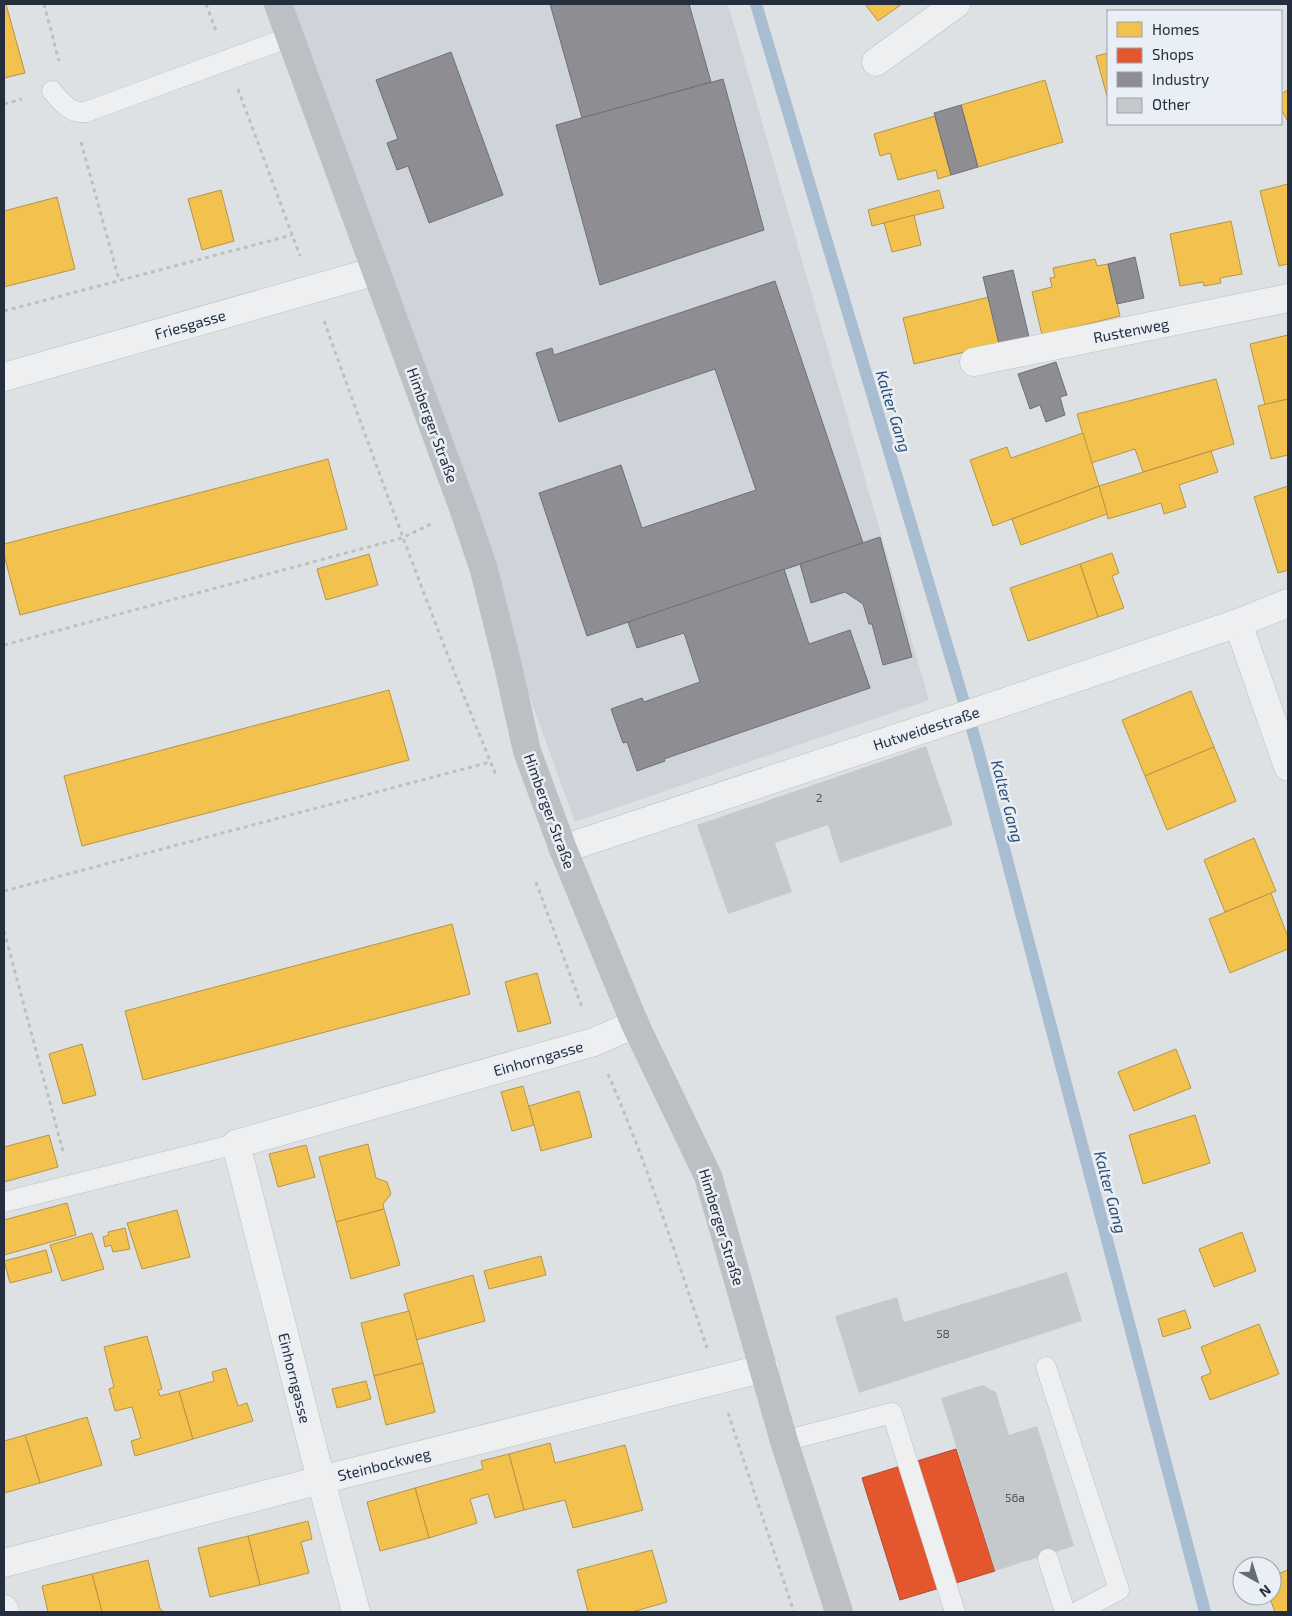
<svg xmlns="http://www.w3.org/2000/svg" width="1292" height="1616" viewBox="0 0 1292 1616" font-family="'Exo 2',sans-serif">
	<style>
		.built { fill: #cfd4db }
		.homes { fill: #f2c14e; stroke: #b49549 }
		.shops { fill: #e4572e; stroke: #aa4b33 }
		.industry { fill: #8d8d92; stroke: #6e7079 }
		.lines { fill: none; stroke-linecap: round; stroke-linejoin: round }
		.stream { stroke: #a8bdd2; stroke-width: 12 }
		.building { fill: #c6c9cc }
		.lane-casing { stroke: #bcbfc2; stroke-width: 21 }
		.street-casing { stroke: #bcbfc2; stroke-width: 29 }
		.path { stroke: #bdbfc4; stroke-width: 3; stroke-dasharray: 4 4; stroke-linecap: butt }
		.lane { stroke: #edeff1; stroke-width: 20 }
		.street { stroke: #edeff1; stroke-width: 28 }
		.secondary { stroke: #bcbfc4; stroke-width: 28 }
		.labels { text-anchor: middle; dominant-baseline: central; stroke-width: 5; stroke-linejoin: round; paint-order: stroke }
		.number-label { font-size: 12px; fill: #4d5662 }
		.street-label { font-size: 15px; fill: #242e3e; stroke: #eaeff5 }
		.water-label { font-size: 16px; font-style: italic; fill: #2a4d76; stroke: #eaeff5 }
	</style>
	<rect width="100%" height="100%" fill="#dee1e4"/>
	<path class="built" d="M 278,4 L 728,4 L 929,700 L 575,822 Z"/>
	<g class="homes">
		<path d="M 4,4 L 6,4 L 25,73 L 4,78 Z"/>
		<path d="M 865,4 L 902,4 L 878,21 Z"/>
		<path d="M 1108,53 L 1108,100 L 1096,56 Z"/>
		<path d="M 1045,80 L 1063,142 L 978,167 L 961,105 Z"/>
		<path d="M 1288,90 L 1288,119 L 1287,120 L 1281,109 L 1281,94 Z"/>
		<path d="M 935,116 L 951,175 L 938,179 L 936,170 L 898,180 L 890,153 L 880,156 L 874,134 Z"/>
		<path d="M 1288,184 L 1288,264 L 1279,266 L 1260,191 Z"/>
		<path d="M 221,190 L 234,241 L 202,250 L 188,199 Z"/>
		<path d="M 939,190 L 944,208 L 872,226 L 868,210 Z"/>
		<path d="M 57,197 L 75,269 L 4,287 L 4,211 Z"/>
		<path d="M 914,215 L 921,245 L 892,252 L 884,223 Z"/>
		<path d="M 1231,221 L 1242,274 L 1220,278 L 1221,283 L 1204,286 L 1203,282 L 1180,286 L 1170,234 Z"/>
		<path d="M 1095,259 L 1097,266 L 1108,264 L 1120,316 L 1042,335 L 1032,292 L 1052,287 L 1050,278 L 1055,277 L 1053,268 Z"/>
		<path d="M 989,297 L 999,344 L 914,364 L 903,318 Z"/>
		<path d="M 1288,335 L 1288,399 L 1265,405 L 1250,344 Z"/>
		<path d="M 1216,379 L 1234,444 L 1143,472 L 1135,449 L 1091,463 L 1077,414 Z"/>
		<path d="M 1288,399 L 1288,455 L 1271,459 L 1258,406 Z"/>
		<path d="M 1083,433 L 1099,486 L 993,526 L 970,460 L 1007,447 L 1011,458 Z"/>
		<path d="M 1211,451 L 1218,472 L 1179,485 L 1186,507 L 1164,514 L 1161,503 L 1108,519 L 1099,486 Z"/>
		<path d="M 328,459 L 347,529 L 20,615 L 4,555 L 4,544 Z"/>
		<path d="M 1099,486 L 1107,514 L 1021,545 L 1012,519 Z"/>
		<path d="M 1288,486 L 1288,570 L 1278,573 L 1254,497 Z"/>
		<path d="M 1112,553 L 1119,573 L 1112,576 L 1124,608 L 1098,617 L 1080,564 Z"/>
		<path d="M 369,554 L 378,585 L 326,600 L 317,569 Z"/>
		<path d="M 1080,564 L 1098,617 L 1028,641 L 1010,588 Z"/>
		<path d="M 389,690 L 409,760 L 82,846 L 64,776 Z"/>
		<path d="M 1191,691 L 1214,747 L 1145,776 L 1122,720 Z"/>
		<path d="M 1214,747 L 1236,801 L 1167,830 L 1145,776 Z"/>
		<path d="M 1254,838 L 1276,891 L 1225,912 L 1204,860 Z"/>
		<path d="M 1271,893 L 1288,937 L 1288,949 L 1230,973 L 1209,919 Z"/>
		<path d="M 452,924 L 470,994 L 143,1080 L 125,1011 Z"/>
		<path d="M 537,973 L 551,1023 L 518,1032 L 505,982 Z"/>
		<path d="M 82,1044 L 96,1095 L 63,1104 L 49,1054 Z"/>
		<path d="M 1176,1049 L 1191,1088 L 1134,1111 L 1118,1072 Z"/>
		<path d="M 523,1086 L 534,1125 L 512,1131 L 501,1092 Z"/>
		<path d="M 579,1091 L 592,1137 L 541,1151 L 529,1106 Z"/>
		<path d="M 1195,1115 L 1210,1163 L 1143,1184 L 1129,1135 Z"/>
		<path d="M 49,1135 L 58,1167 L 4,1182 L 4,1147 Z"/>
		<path d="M 368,1144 L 376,1178 L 387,1182 L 391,1194 L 383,1204 L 384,1209 L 336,1222 L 319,1157 Z"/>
		<path d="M 306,1145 L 315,1177 L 278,1187 L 269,1154 Z"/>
		<path d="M 67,1203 L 76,1235 L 4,1255 L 4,1220 Z"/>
		<path d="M 384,1209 L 400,1265 L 351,1279 L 336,1222 Z"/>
		<path d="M 177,1210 L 190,1257 L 142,1269 L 127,1223 Z"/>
		<path d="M 125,1228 L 130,1249 L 113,1252 L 111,1245 L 105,1247 L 103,1237 L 109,1235 L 108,1232 Z"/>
		<path d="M 1242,1232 L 1256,1271 L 1214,1287 L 1199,1249 Z"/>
		<path d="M 92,1233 L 104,1269 L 62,1281 L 50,1245 Z"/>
		<path d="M 46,1250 L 52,1272 L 10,1283 L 4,1261 Z"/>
		<path d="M 541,1256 L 546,1275 L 489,1289 L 484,1271 Z"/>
		<path d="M 473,1275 L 485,1321 L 416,1340 L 404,1294 Z"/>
		<path d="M 1185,1310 L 1191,1328 L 1163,1337 L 1158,1319 Z"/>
		<path d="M 409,1311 L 423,1363 L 374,1376 L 361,1323 Z"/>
		<path d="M 1259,1324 L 1279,1374 L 1210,1400 L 1201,1377 L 1211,1373 L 1201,1347 Z"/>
		<path d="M 147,1336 L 162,1389 L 158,1390 L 160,1396 L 179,1391 L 193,1439 L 135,1456 L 131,1441 L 141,1438 L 132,1407 L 115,1411 L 109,1389 L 114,1387 L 104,1347 Z"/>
		<path d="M 423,1363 L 435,1412 L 386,1425 L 374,1376 Z"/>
		<path d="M 226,1368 L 238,1406 L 247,1403 L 253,1421 L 193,1439 L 179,1391 L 214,1381 L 212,1372 Z"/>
		<path d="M 366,1381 L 371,1399 L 337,1408 L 332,1389 Z"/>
		<path d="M 87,1417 L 102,1465 L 40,1483 L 25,1435 Z"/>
		<path d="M 25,1435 L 40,1483 L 4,1493 L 4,1441 Z"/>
		<path d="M 550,1443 L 555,1463 L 625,1445 L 643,1510 L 573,1528 L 565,1500 L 524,1510 L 509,1454 Z"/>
		<path d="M 509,1454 L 524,1510 L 495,1518 L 488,1494 L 470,1499 L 477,1523 L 429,1538 L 415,1488 L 483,1469 L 481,1461 Z"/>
		<path d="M 415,1488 L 429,1538 L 380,1551 L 367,1502 Z"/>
		<path d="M 308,1521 L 312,1539 L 301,1542 L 309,1573 L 260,1585 L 248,1536 Z"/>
		<path d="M 248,1536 L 260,1585 L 210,1597 L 198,1548 Z"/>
		<path d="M 652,1550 L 667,1602 L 632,1612 L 588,1612 L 577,1570 Z"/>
		<path d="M 148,1560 L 160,1609 L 164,1612 L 102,1612 L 92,1574 Z"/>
		<path d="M 1288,1570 L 1288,1612 L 1275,1612 L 1269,1596 L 1272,1596 L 1272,1576 Z"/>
		<path d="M 92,1574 L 102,1612 L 48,1612 L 42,1586 Z"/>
	</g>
	<path class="shops" d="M 956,1449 L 995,1571 L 900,1600 L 862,1478 Z"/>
	<g class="industry">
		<path d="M 550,4 L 689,4 L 711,82 L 582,118 Z"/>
		<path d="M 451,52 L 503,195 L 429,223 L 408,166 L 397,170 L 387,143 L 398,139 L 376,80 Z"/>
		<path d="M 723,79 L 764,230 L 600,285 L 556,125 Z"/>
		<path d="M 961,105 L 978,167 L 951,175 L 934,113 Z"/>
		<path d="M 1135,257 L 1144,298 L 1117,304 L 1108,264 Z"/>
		<path d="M 1013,270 L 1030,341 L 1000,348 L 983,277 Z"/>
		<path d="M 775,281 L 863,543 L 587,636 L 539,493 L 621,465 L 642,528 L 756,490 L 715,369 L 559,422 L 536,353 L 552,348 L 554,355 Z"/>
		<path d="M 1056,362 L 1067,395 L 1060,397 L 1065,415 L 1046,422 L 1040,405 L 1030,409 L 1018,374 Z"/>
		<path d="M 880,537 L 912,657 L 883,665 L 872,624 L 869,624 L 863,604 L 845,592 L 811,603 L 800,564 Z"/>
		<path d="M 784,569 L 809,644 L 850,630 L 870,688 L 664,759 L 665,761 L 637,771 L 627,742 L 623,743 L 611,709 L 642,698 L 644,702 L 700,682 L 684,633 L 637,648 L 628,622 Z"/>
	</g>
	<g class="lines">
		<path class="stream" d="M 756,4 L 977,746 L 1205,1612"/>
	</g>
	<g class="building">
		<path d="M 926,746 L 953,825 L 840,863 L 828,825 L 775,843 L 792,892 L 728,914 L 697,825 Z"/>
		<path d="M 1067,1272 L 1082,1321 L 859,1393 L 835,1316 L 897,1297 L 904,1322 Z"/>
		<path d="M 983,1385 L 996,1392 L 1009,1435 L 1037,1426 L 1074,1546 L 995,1571 L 941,1398 Z"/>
	</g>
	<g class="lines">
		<g class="lane-casing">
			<g id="lane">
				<path d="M 52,91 C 61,102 71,114 86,112 L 290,37"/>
				<path d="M 4,1202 L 236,1144"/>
				<path d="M 1046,1367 L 1119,1590 L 1077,1612"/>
				<path d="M 784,1441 L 892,1413 L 955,1612"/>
				<path d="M 1048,1559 L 1065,1612"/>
			</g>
		</g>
		<g class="street-casing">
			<g id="street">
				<path d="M 876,62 L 956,4"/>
				<path d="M 974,362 L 1288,298"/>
				<path d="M 4,377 L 376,271"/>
				<path d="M 1238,623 L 1288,767"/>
				<path d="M 563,849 L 999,704 L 1238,623 L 1288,603"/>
				<path d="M 4,1563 L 321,1480 L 765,1368"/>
				<path d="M 4,1609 L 5,1612"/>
				<path d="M 356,1612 L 321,1480 L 236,1144 L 594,1042 L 635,1024"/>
			</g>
		</g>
		<g class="path">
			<path d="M 44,4 L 59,61"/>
			<path d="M 206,4 L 216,31"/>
			<path d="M 238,89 L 300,256"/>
			<path d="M 4,104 L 22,99"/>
			<path d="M 81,142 L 119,280"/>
			<path d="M 4,311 L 292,235"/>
			<path d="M 324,321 C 379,473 434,626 496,775"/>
			<path d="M 4,645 L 402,538 L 431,524"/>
			<path d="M 536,882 L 583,1010"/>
			<path d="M 4,891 L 490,762"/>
			<path d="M 4,931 L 64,1155"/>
			<path d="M 608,1074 C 647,1163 676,1256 707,1348"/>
			<path d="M 728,1413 L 794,1612"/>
		</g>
		<use href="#lane" class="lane"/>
		<use href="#street" class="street"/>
		<path class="secondary" d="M 278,4 L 463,508 L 484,570 L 508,666 L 527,751 L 563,849 L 635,1024 L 708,1176 L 784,1441 L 839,1612"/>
	</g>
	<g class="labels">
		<g class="number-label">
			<text x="819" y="797">2</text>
			<text x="943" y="1333">58</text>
			<text x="1015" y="1497">56a</text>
		</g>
		<g class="street-label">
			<text transform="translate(190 324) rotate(-16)">Friesgasse</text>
			<text transform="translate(1131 330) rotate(-11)">Rustenweg</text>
			<text transform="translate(433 425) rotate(70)">Himberger Straße</text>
			<text transform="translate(926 728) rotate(-18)">Hutweidestraße</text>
			<text transform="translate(550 811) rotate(70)">Himberger Straße</text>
			<text transform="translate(538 1058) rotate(-16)">Einhorngasse</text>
			<text transform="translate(722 1227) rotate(73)">Himberger Straße</text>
			<text transform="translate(295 1378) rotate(76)">Einhorngasse</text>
			<text transform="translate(384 1464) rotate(-14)">Steinbockweg</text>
		</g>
		<g class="water-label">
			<text transform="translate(894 411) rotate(73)">Kalter Gang</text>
			<text transform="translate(1008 801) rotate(75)">Kalter Gang</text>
			<text transform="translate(1111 1192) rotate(75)">Kalter Gang</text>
		</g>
	</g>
	<rect width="1292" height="1616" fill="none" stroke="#242e3e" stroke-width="10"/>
	<rect x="1107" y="10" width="175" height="115" fill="#eaeff5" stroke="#9ba2ac"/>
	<rect x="1117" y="22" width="25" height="15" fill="#f2c14e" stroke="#9ba2ac"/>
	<text x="1152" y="35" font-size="15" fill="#242e3e">Homes</text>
	<rect x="1117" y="48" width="25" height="15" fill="#e4572e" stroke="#9ba2ac"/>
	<text x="1152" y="60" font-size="15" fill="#242e3e">Shops</text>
	<rect x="1117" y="72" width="25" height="15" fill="#8d8d92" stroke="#9ba2ac"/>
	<text x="1152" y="85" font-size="15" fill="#242e3e">Industry</text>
	<rect x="1117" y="98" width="25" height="15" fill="#c6c9cc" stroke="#9ba2ac"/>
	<text x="1152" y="110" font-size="15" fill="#242e3e">Other</text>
	<g transform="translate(1257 1581) rotate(141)"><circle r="24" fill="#eaeff5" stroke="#9ba2ac"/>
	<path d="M0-4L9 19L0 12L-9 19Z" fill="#656d78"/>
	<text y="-8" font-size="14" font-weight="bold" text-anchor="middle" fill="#242e3e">N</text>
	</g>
</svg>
